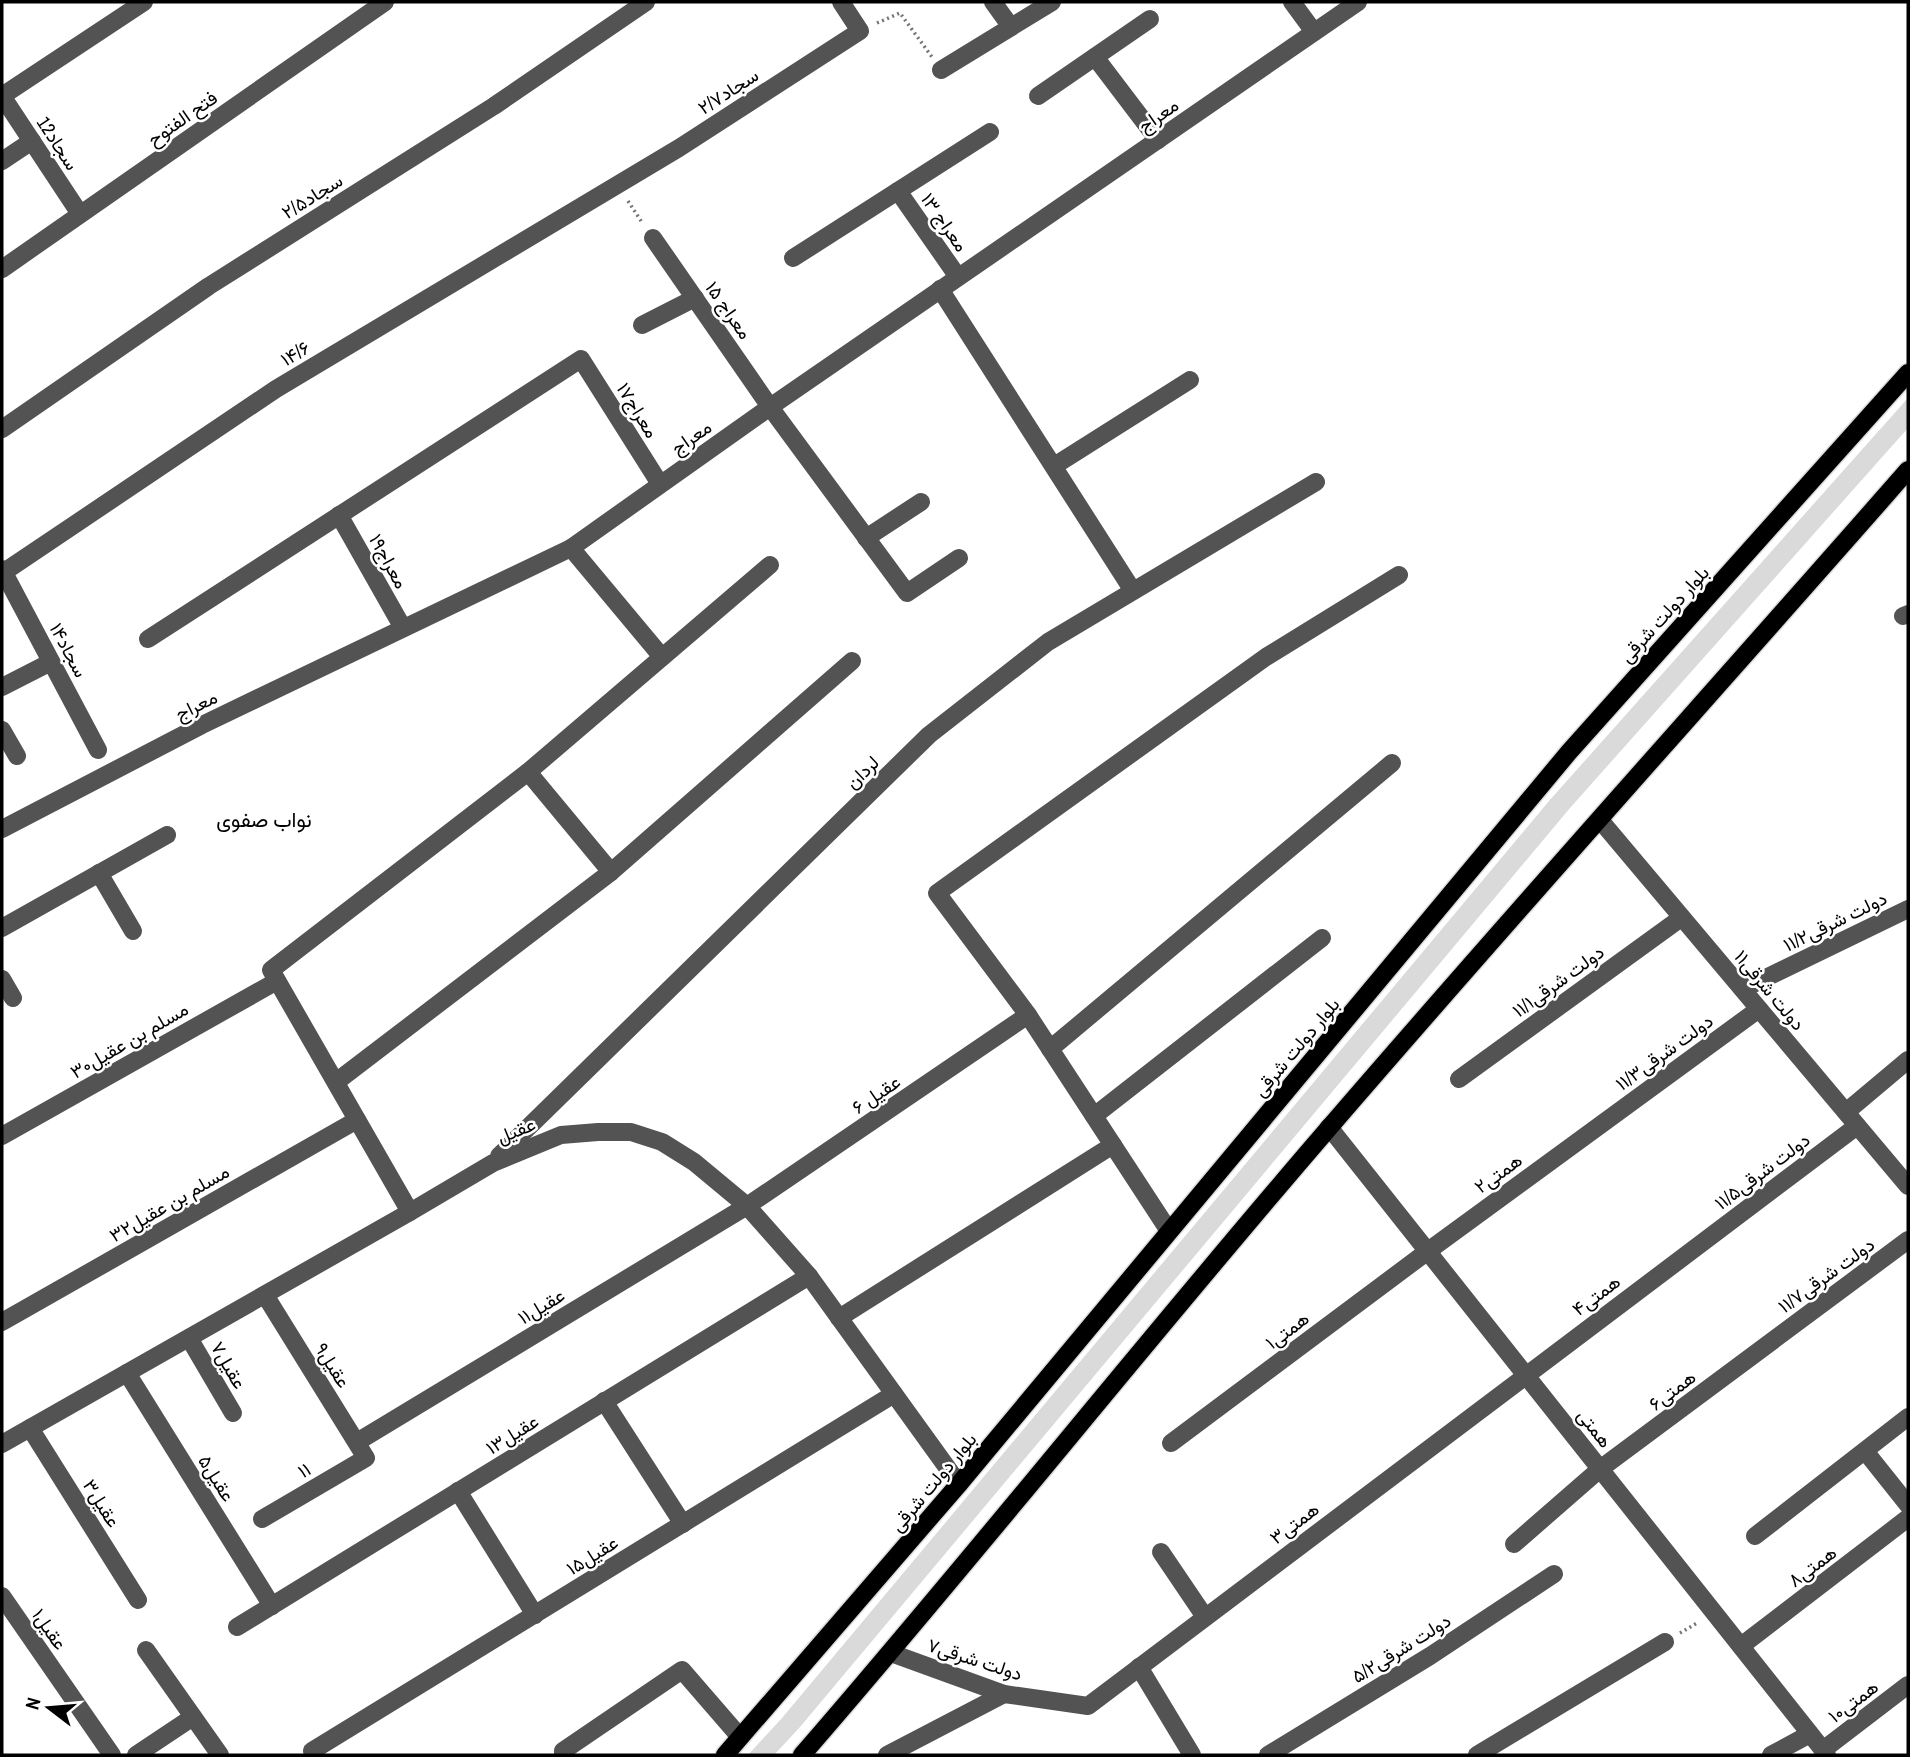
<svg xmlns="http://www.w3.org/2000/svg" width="1910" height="1757" viewBox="0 0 1910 1757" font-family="'Archivo Narrow',Vazirmatn,sans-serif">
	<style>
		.green { fill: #dadada }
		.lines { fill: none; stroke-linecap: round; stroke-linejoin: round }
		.major-casing { stroke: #dbdbdb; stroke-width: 21 }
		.path { stroke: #757575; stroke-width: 3.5; stroke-dasharray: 2 3.5; stroke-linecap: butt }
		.minor { stroke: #535353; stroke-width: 18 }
		.major { stroke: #000; stroke-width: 18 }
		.labels { text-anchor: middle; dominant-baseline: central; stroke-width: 5; stroke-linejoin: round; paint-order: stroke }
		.street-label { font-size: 19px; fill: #000; stroke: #fff }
		.neighbourhood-label { font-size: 21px; fill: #000; stroke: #fff }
	</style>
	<rect width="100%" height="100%" fill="#fff"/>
	<path class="green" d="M 1908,398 L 1908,428 L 1570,808 L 800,1727 L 774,1755 L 748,1755 L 782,1718 L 1549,801 Z"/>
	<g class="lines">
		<g class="major-casing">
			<g id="major">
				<path d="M 725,1755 L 959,1484 L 1569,752 L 1908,373"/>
				<path d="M 802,1755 C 981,1549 1150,1335 1328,1129 C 1519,907 1715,690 1908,470"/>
			</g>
		</g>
		<g class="path">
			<path d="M 877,23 L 900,13 L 932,57"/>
			<path d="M 628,201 L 643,224"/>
			<path d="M 1680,1633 L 1697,1623"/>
		</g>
		<g class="minor">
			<path d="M 993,2 L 1011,27"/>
			<path d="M 1292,2 L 1314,32"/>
			<path d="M 1095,57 L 1158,140"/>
			<path d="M 941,70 L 1052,2"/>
			<path d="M 2,96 L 144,2"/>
			<path d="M 2,96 L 80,214"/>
			<path d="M 1038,96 L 1150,19"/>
			<path d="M 2,161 L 32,141"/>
			<path d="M 898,191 L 958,277"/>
			<path d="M 653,238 L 770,407 L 907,593 L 959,558"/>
			<path d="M 793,258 L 990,132"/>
			<path d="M 2,269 L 385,2"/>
			<path d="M 940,289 L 1133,591"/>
			<path d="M 642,325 L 695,298"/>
			<path d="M 2,429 L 209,286 L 494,106 L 646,2"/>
			<path d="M 1054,466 L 1190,380"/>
			<path d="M 339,515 L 403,628"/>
			<path d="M 866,538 L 921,502"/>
			<path d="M 571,548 L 662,657"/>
			<path d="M 2,569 L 98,750"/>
			<path d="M 4,572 L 276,389 L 679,148 L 860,31 L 841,2"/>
			<path d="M 1903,616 L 1908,614"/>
			<path d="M 148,639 L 581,359 L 660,484"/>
			<path d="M 2,687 L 51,662"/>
			<path d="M 2,730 L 17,756"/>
			<path d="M 528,772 L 611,872"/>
			<path d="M 1600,820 L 1908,1186"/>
			<path d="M 2,829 L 202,725 L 571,548 L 770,407 L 1358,2"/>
			<path d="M 99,873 L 133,931"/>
			<path d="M 2,928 L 167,835"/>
			<path d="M 2,979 L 13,998"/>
			<path d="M 1743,989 L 1908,909"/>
			<path d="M 1050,1049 L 1392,763"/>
			<path d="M 1459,1079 L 1681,918"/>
			<path d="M 336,1082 L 611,872 L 852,661"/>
			<path d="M 1846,1112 L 1908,1060"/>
			<path d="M 1094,1116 L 1322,938"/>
			<path d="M 1329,1127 L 1827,1755"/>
			<path d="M 2,1136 L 277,981"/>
			<path d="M 499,1156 L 929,735 L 1048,642 L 1316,482"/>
			<path d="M 410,1212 L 271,970 L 528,772 L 770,565"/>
			<path d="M 1169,1231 L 1028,1015 L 937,893 L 1266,657 L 1399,575"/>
			<path d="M 839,1318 L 1113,1145"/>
			<path d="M 2,1322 L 357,1120"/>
			<path d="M 189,1338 L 233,1413"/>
			<path d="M 127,1373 L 272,1606"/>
			<path d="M 604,1401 L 683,1524"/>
			<path d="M 30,1428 L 138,1600"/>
			<path d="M 357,1442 L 747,1206 L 1028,1015"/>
			<path d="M 1171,1443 L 1428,1251 L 1759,1009"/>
			<path d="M 2,1444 L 410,1212 L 493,1163 L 561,1135 L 598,1132 L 631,1132 L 662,1142 L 694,1162 L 747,1206 L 809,1276 L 959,1484"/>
			<path d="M 1865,1451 L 1908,1505"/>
			<path d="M 458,1491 L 535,1615"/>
			<path d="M 262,1519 L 366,1458 L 265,1295"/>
			<path d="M 1755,1536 L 1908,1417"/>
			<path d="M 1514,1544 L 1600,1469 L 1908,1240"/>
			<path d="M 1161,1552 L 1205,1617"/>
			<path d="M 2,1596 L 112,1755"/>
			<path d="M 237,1627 L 809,1276"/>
			<path d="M 1741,1646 L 1908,1518"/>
			<path d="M 146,1650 L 220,1755"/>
			<path d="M 891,1653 L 1004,1694 L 1088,1706 L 1857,1126"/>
			<path d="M 1139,1667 L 1192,1755"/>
			<path d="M 1823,1750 L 1908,1685"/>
			<path d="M 312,1751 L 894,1394"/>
			<path d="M 136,1755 L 193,1717"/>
			<path d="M 563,1755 L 563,1751 L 682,1670 L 740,1737"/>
			<path d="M 887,1755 L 1004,1694"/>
			<path d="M 1268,1755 L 1430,1656 L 1554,1574"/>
			<path d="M 1477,1755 L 1665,1642"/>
			<path d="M 1771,1755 L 1810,1734"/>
		</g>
		<use href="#major" class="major"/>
	</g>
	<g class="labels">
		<g class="street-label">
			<text transform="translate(728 91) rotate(-33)">سجاد۲/۷</text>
			<text transform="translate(1158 115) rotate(-35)">معراج</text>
			<text transform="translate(182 118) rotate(-35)">فتح الفتوح</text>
			<text transform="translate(58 143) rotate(57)">12سجاد</text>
			<text transform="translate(312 196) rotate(-32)">۲/۵سجاد</text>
			<text transform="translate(945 222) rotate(55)">معراج ۱۳</text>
			<text transform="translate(729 310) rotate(55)">معراج ۱۵</text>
			<text transform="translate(295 353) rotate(-31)">۱۴/۶</text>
			<text transform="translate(638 410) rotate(58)">معراج۱۷</text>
			<text transform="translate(691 437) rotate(-35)">معراج</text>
			<text transform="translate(389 561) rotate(61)">معراج۱۹</text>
			<text transform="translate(1664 614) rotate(-48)">بلوار دولت شرقی</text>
			<text transform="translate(69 650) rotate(62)">۱۴سجاد</text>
			<text transform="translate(196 705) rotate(-26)">معراج</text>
			<text transform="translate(862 772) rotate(-44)">لردان</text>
			<text transform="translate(1835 921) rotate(-26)">۱۱/۲دولت شرقی</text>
			<text transform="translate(1558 981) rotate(-36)">۱۱/۱دولت شرقی</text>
			<text transform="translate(1770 990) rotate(50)">۱۱دولت شرقی</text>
			<text transform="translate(129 1040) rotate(-30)">مسلم بن عقیل۳۰</text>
			<text transform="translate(1296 1047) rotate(-50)">بلوار دولت شرقی</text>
			<text transform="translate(1664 1052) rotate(-36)">۱۱/۳دولت شرقی</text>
			<text transform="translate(876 1094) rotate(-34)">عقیل ۶</text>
			<text transform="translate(516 1130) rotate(-22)">عقیل</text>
			<text transform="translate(1762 1171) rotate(-37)">۱۱/۵دولت شرقی</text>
			<text transform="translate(1498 1173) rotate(-36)">۲همتی</text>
			<text transform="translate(169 1203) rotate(-30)">مسلم بن عقیل۳۲</text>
			<text transform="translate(1826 1275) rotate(-36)">۱۱/۷دولت شرقی</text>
			<text transform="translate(1596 1295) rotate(-37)">۴همتی</text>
			<text transform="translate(541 1306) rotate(-31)">عقیل۱۱</text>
			<text transform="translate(1287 1330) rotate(-37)">۱همتی</text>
			<text transform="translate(229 1365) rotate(60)">عقیل۷</text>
			<text transform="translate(333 1365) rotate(58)">عقیل۹</text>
			<text transform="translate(1672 1390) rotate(-37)">۶همتی</text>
			<text transform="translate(1595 1428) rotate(52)">همتی</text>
			<text transform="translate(512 1434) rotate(-32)">عقیل۱۳</text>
			<text transform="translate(304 1470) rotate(-30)">۱۱</text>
			<text transform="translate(217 1478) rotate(58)">عقیل۵</text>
			<text transform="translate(933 1482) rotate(-50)">بلوار دولت شرقی</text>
			<text transform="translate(102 1503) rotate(58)">عقیل۳</text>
			<text transform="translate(1294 1523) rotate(-37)">۳همتی</text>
			<text transform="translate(592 1555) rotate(-32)">عقیل۱۵</text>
			<text transform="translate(1812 1566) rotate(-37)">همتی۸</text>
			<text transform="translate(50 1629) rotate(55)">عقیل۱</text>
			<text transform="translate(1401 1648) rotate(-32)">۵/۲دولت شرقی</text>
			<text transform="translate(975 1659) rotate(18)">۷دولت شرقی</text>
			<text transform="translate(1853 1701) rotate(-37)">۱۰همتی</text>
		</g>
		<g class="neighbourhood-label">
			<text x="264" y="819">نواب صفوی</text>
		</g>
	</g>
	<rect width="1910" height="1757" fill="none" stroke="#000000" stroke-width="7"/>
	<g transform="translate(49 1708) rotate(286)" stroke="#ffffff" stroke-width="5" paint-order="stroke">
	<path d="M0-5L12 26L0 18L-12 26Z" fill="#000000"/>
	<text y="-10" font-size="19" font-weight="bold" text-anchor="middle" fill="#000000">N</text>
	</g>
</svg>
